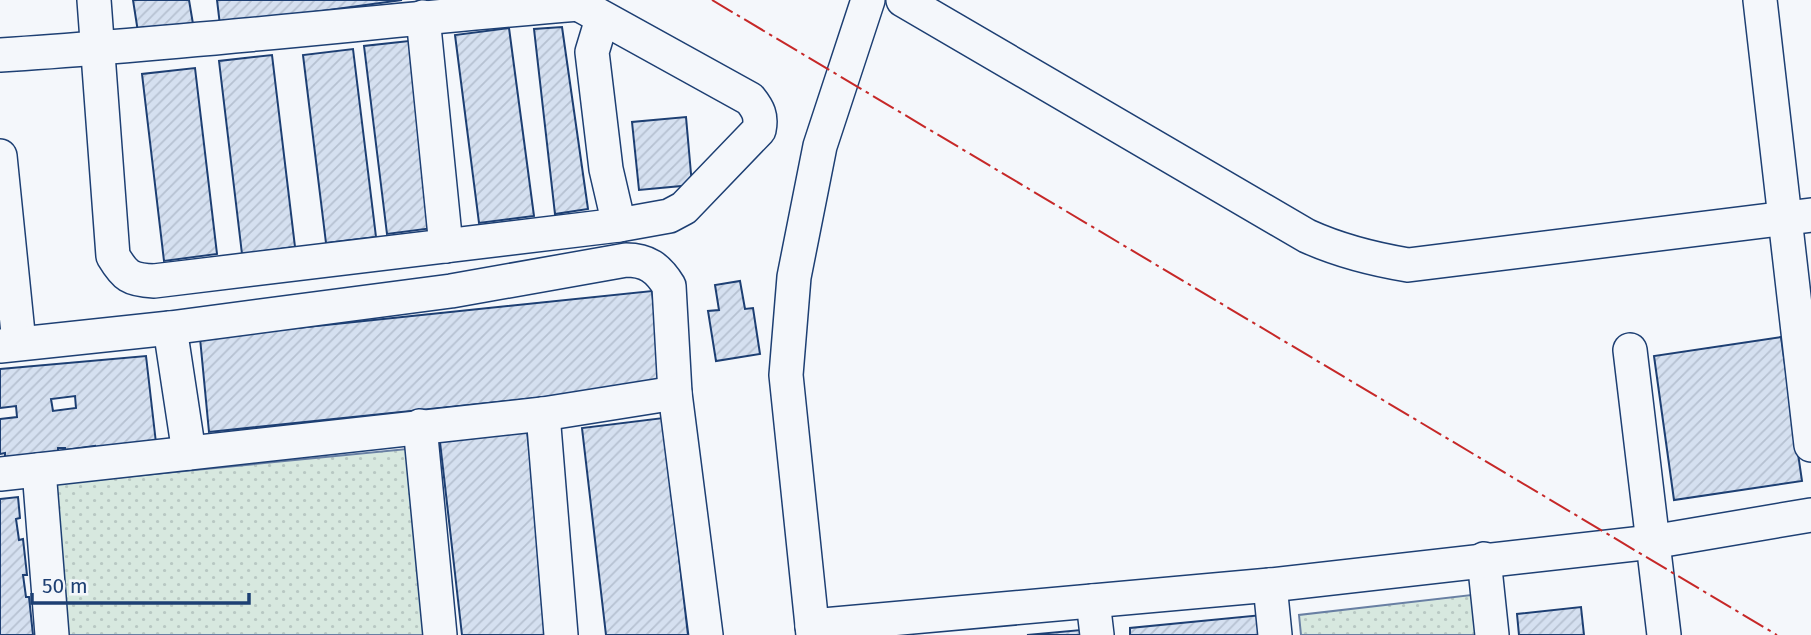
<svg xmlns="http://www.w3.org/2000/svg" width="1811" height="635" viewBox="0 0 1811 635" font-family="'Fira Sans',sans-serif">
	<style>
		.grass { fill: url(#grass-dots); stroke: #687fa3; stroke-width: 2 }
		.building { fill: url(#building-hatch); stroke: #1d3f73; stroke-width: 2; fill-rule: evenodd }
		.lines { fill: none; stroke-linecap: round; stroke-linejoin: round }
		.minor-casing { stroke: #1d3f73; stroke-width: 36 }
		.minor { stroke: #f4f7fb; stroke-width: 33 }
		.power { stroke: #c62828; stroke-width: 2; stroke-dasharray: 24 5 3.5 5; stroke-linecap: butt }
	</style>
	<defs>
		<pattern id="grass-dots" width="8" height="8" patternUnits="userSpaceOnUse" patternTransform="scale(1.75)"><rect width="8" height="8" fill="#d7e8df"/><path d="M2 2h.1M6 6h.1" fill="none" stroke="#b8c8c3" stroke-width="1.8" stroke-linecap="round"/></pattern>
		<pattern id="building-hatch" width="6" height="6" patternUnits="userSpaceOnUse" patternTransform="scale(1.75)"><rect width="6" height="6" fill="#d5e0f0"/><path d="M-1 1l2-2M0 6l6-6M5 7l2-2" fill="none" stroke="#b6c1d1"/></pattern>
	</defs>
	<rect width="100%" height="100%" fill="#f4f7fb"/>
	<g class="grass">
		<path d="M 417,448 L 434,635 L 65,635 L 52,484 Z"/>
		<path d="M 1480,594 L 1485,635 L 1301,635 L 1299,615 Z"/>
	</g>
	<g class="building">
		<path d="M 133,0 L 189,0 L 193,24 L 138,32 Z"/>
		<path d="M 217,0 L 402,0 L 220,25 Z"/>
		<path d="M 562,27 L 588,209 L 555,214 L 534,29 Z"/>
		<path d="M 509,28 L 534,216 L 479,223 L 455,35 Z"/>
		<path d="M 418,40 L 441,227 L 387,234 L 364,46 Z"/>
		<path d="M 353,49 L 376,237 L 326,243 L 303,55 Z"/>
		<path d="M 272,55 L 295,247 L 242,254 L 219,61 Z"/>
		<path d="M 195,68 L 217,254 L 164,261 L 142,74 Z"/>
		<path d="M 686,117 L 692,185 L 639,190 L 632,122 Z"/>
		<path d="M 740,281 L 745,309 L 753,308 L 760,354 L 716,361 L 708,311 L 719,310 L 715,285 Z"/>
		<path d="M 652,291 L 662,385 L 209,432 L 200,338 Z"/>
		<path d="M 1781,337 L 1802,481 L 1674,500 L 1654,356 Z"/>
		<path d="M 146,356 L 156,443 L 95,448 L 95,446 L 65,450 L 65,448 L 58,448 L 58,452 L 5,457 L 5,453 L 0,454 L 0,419 L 17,417 L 16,406 L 0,408 L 0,369 ZM 75,396 L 76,408 L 53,411 L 51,399 Z"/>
		<path d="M 663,418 L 688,635 L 606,635 L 582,428 Z"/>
		<path d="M 527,431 L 551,635 L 462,635 L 440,442 Z"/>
		<path d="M 18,497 L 20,518 L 16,519 L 19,540 L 23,539 L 27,575 L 23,575 L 26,597 L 29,597 L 33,635 L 0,635 L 0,499 Z"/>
		<path d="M 1581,607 L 1584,635 L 1519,635 L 1517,614 Z"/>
		<path d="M 1262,615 L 1264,635 L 1130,635 L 1130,628 Z"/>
		<path d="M 1081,630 L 1081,635 L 1027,635 Z"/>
	</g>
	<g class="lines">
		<g class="minor-casing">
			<g id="minor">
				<path d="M 94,0 L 113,256 C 125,276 130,280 154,281 L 619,225 L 669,216 L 684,208 L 759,130 C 762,116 758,109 750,99 L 571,0"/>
				<path d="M 903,0 L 1307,236 C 1340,251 1372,259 1408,265 L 1811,215"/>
				<path d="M 1760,0 L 1811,445"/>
				<path d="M 423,17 L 446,246"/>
				<path d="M 602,19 L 592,52 L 606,169 L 619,225"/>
				<path d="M 0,55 C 193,43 386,20 579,4"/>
				<path d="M 0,156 L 19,343"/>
				<path d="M 170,328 L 189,453"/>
				<path d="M 0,346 L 170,328 L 451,291 L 626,260 C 647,260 658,268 669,286 L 675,393 L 706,635"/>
				<path d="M 1630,350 L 1664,635"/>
				<path d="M 543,414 L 561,635"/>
				<path d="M 420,426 L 440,635"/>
				<path d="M 39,470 L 52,635"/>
				<path d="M 0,474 L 543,414 L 675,393"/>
				<path d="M 1484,559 L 1492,635"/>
				<path d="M 1270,585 L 1275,635"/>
				<path d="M 1093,601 L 1097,635"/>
				<path d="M 812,626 L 1270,585 L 1652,542 L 1811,515"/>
				<path d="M 813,635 L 786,375 L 794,277 L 820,146 L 868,0"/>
			</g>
		</g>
		<use href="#minor" class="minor"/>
		<path class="power" d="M 712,0 L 1777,635"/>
	</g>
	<path d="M32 593v10h217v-10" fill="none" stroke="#1d3f73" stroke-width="3.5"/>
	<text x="42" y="593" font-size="21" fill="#1d3f73" stroke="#f4f7fb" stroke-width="5" paint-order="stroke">50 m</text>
</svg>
